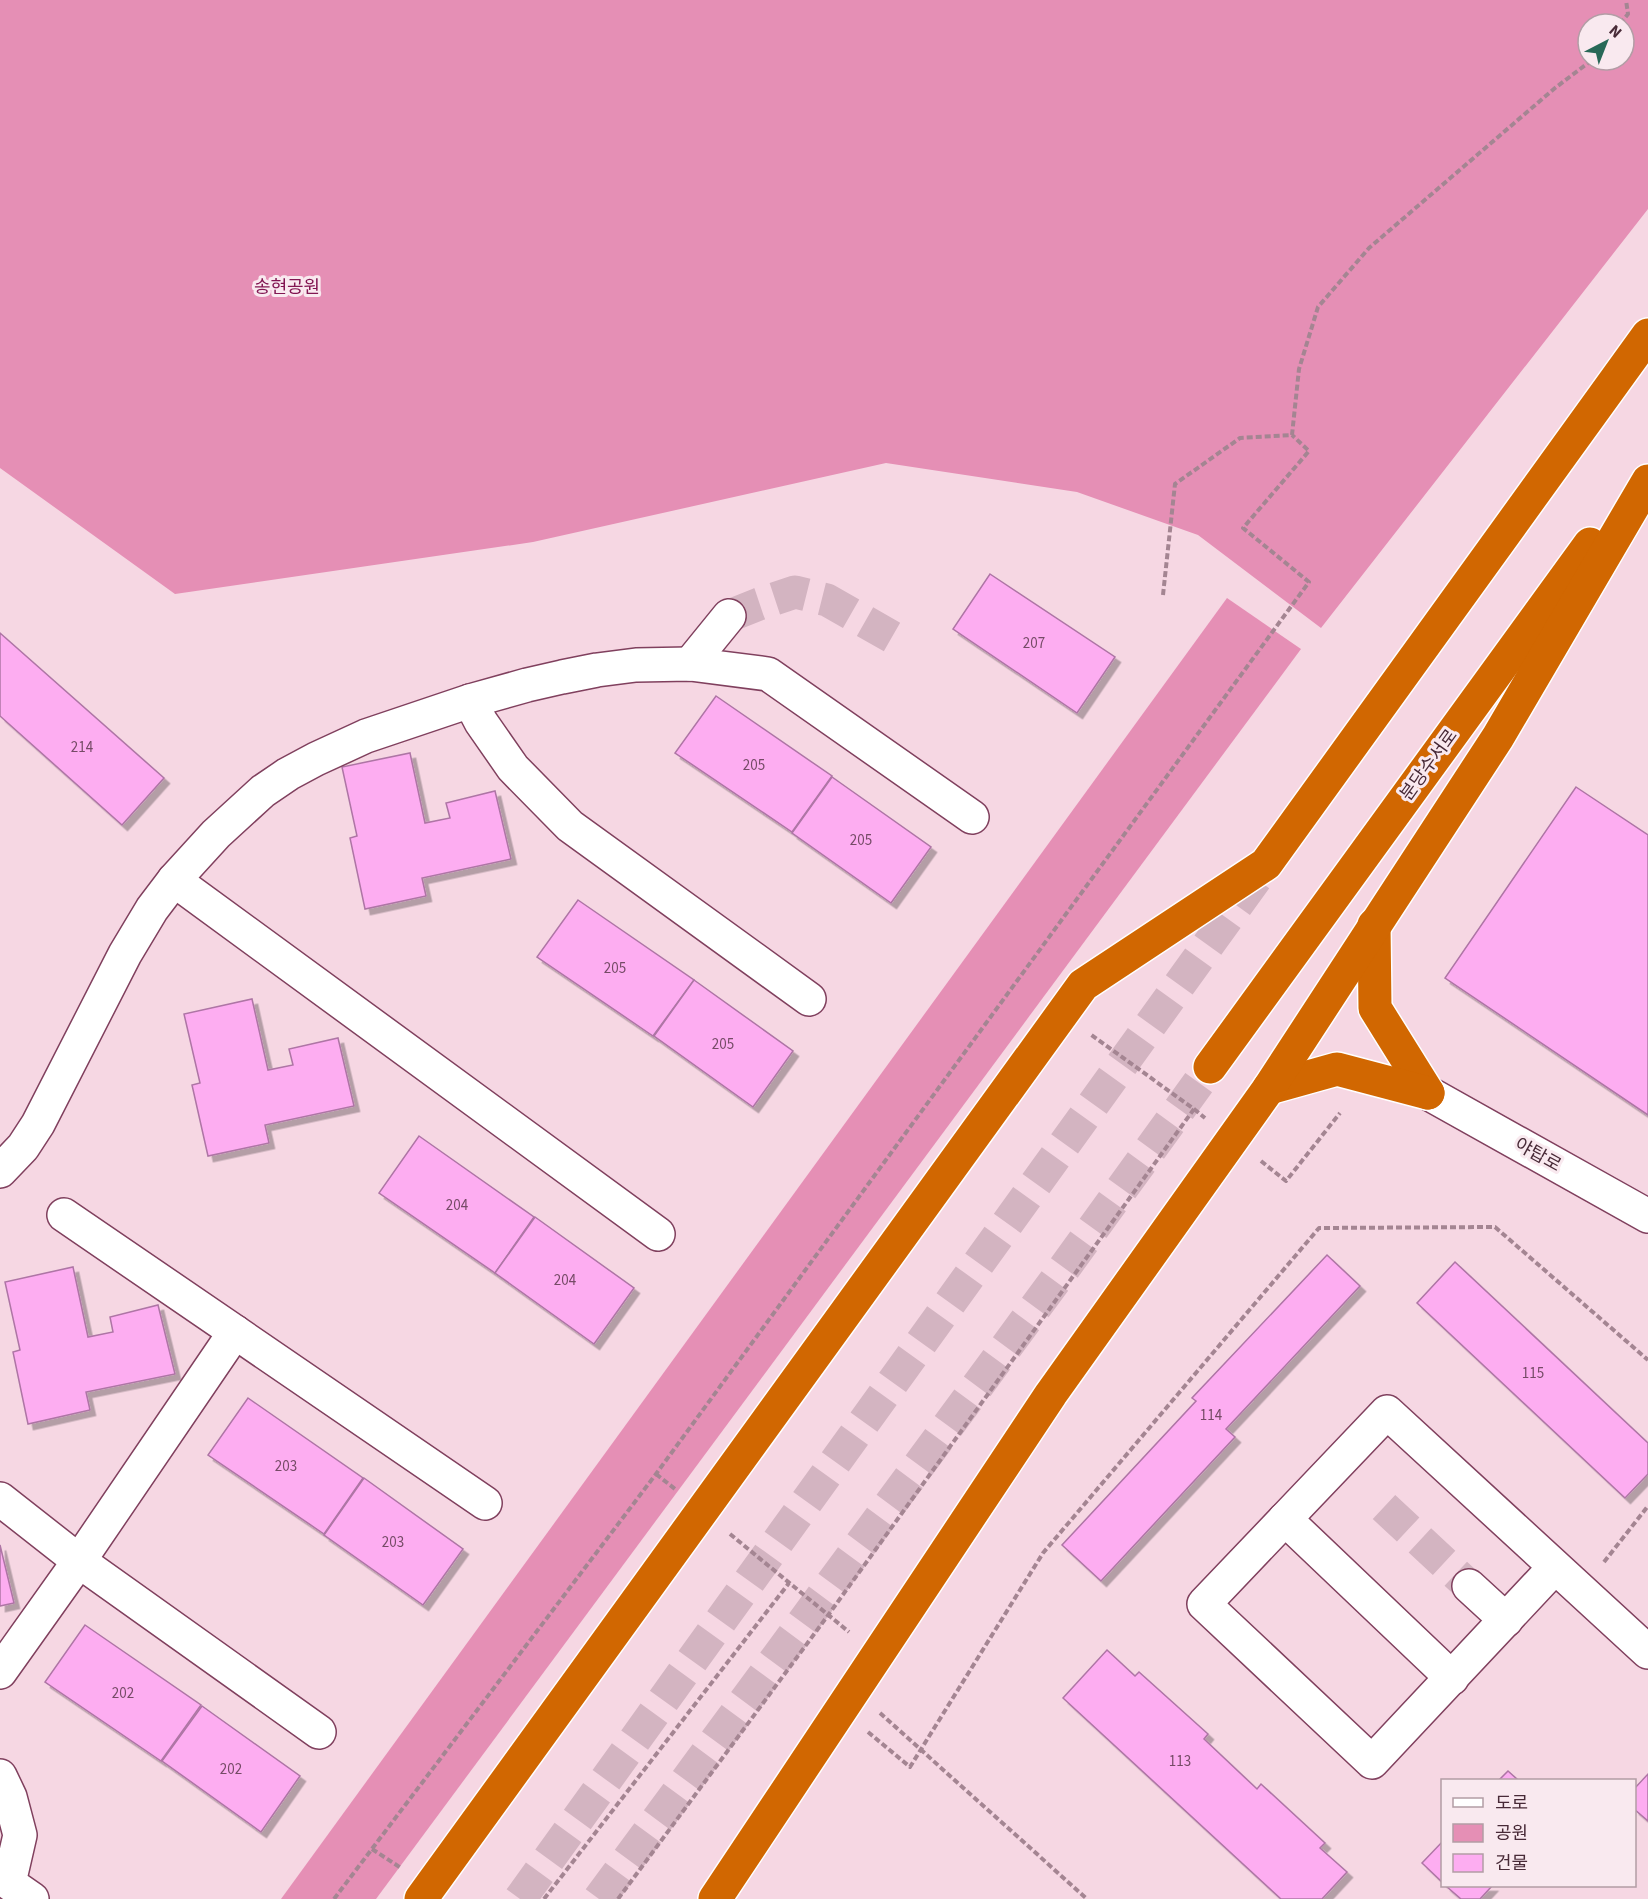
<svg xmlns="http://www.w3.org/2000/svg" width="1648" height="1899" viewBox="0 0 1648 1899" font-family="'Source Sans 3','Noto Sans KR',sans-serif">
	<style>
		.green { fill: #e58fb5; fill-rule: evenodd }
		.building { fill: #fdadf1; stroke: #ae75a5; stroke-width: 1.5; filter: url(#shadow) }
		.lines { fill: none; stroke-linecap: round; stroke-linejoin: round }
		.minor-tunnel { stroke: #d3b4c1; stroke-width: 33; stroke-dasharray: 33 16; stroke-linecap: butt }
		.highway-tunnel { stroke: #d3b4c1; stroke-width: 33; stroke-dasharray: 33 16; stroke-linecap: butt }
		.minor-casing { stroke: #80405e; stroke-width: 36 }
		.highway-casing { stroke: #fff; stroke-width: 36 }
		.path { stroke: #a48592; stroke-width: 4; stroke-dasharray: 6 3; stroke-linecap: butt }
		.minor { stroke: #fff; stroke-width: 33 }
		.highway { stroke: #d16701; stroke-width: 33 }
		.labels { text-anchor: middle; dominant-baseline: central; stroke-width: 6; stroke-linejoin: round; paint-order: stroke }
		.number-label { font-size: 15px; fill: #754b66 }
		.park-label { font-size: 18px; fill: #821652; stroke: #f9e9ef }
		.street-label { font-size: 18px; fill: #482a37; stroke: #f9e9ef }
	</style>
	<defs>
		<filter id="shadow"><feDropShadow dx="5.5" dy="5.5" stdDeviation="0" flood-color="#0004"/></filter>
	</defs>
	<rect width="100%" height="100%" fill="#f6d7e3"/>
	<g class="green">
		<path d="M 0,0 L 1648,0 L 1648,209 L 1321,628 L 1198,535 L 1077,492 L 886,463 L 533,542 L 175,594 L 0,468 ZM 1588,24 L 1624,24 L 1624,60 L 1588,60 Z"/>
		<path d="M 1227,598 L 1301,649 L 376,1899 L 281,1899 Z"/>
	</g>
	<g class="building">
		<path d="M 990,574 L 1115,657 L 1077,713 L 953,629 Z"/>
		<path d="M 0,633 L 164,778 L 122,825 L 0,716 Z"/>
		<path d="M 716,696 L 832,776 L 792,832 L 675,753 Z"/>
		<path d="M 410,753 L 425,823 L 450,818 L 446,803 L 495,791 L 511,859 L 422,878 L 426,896 L 365,909 L 350,838 L 357,836 L 342,767 Z"/>
		<path d="M 832,777 L 931,847 L 891,903 L 792,833 Z"/>
		<path d="M 1576,787 L 1648,835 L 1648,1115 L 1445,978 Z"/>
		<path d="M 578,900 L 694,980 L 653,1036 L 537,957 Z"/>
		<path d="M 694,980 L 793,1051 L 753,1107 L 654,1036 Z"/>
		<path d="M 252,999 L 268,1070 L 293,1065 L 289,1049 L 338,1038 L 354,1106 L 265,1125 L 269,1143 L 208,1156 L 192,1085 L 200,1083 L 184,1014 Z"/>
		<path d="M 419,1136 L 534,1217 L 495,1273 L 379,1193 Z"/>
		<path d="M 535,1217 L 634,1288 L 594,1344 L 495,1273 Z"/>
		<path d="M 1327,1255 L 1360,1286 L 1226,1429 L 1235,1437 L 1101,1581 L 1062,1545 L 1196,1401 L 1192,1398 Z"/>
		<path d="M 1455,1262 L 1648,1443 L 1648,1474 L 1625,1498 L 1417,1303 Z"/>
		<path d="M 73,1267 L 88,1337 L 113,1332 L 110,1317 L 158,1305 L 175,1374 L 86,1392 L 90,1410 L 28,1424 L 13,1352 L 20,1350 L 5,1282 Z"/>
		<path d="M 248,1398 L 363,1478 L 324,1534 L 208,1455 Z"/>
		<path d="M 364,1478 L 463,1549 L 423,1605 L 324,1535 Z"/>
		<path d="M 0,1545 L 14,1603 L 0,1606 Z"/>
		<path d="M 85,1625 L 201,1705 L 161,1761 L 45,1682 Z"/>
		<path d="M 1107,1650 L 1135,1676 L 1139,1672 L 1208,1734 L 1204,1739 L 1257,1789 L 1261,1784 L 1325,1843 L 1320,1848 L 1347,1872 L 1322,1899 L 1281,1899 L 1063,1698 Z"/>
		<path d="M 202,1706 L 300,1776 L 261,1832 L 162,1761 Z"/>
		<path d="M 1508,1771 L 1518,1780 L 1499,1780 Z"/>
		<path d="M 1648,1774 L 1648,1821 L 1634,1809 L 1634,1789 Z"/>
		<path d="M 1442,1842 L 1442,1882 L 1422,1863 Z"/>
		<path d="M 1446,1886 L 1492,1886 L 1480,1899 L 1461,1899 Z"/>
	</g>
	<g class="lines">
		<g class="minor-tunnel">
			<path d="M 729,616 L 759,604 L 795,592 L 827,600 L 892,637"/>
			<path d="M 1384,1507 L 1469,1586"/>
		</g>
		<g class="highway-tunnel">
			<path d="M 520,1899 L 1265,866"/>
			<path d="M 599,1899 L 1060,1274 L 1210,1067"/>
		</g>
		<g class="minor-casing">
			<g id="minor">
				<path d="M 690,664 L 729,616"/>
				<path d="M 470,701 L 481,722 L 513,768 L 570,826 L 809,999"/>
				<path d="M 174,880 L 658,1234"/>
				<path d="M 1428,1093 L 1648,1216"/>
				<path d="M 0,1171 L 23,1147 L 38,1124 L 125,954 L 152,909 L 174,880 L 216,834 L 263,791 L 288,774 L 316,759 L 366,736 L 470,701 L 527,685 L 562,677 L 597,670 L 636,665 L 690,664 L 768,674 L 972,817"/>
				<path d="M 64,1215 L 485,1503"/>
				<path d="M 0,1499 L 79,1561 L 319,1732"/>
				<path d="M 1285,1519 L 1452,1678"/>
				<path d="M 1555,1567 L 1372,1762 L 1204,1604 L 1387,1412 L 1648,1652"/>
				<path d="M 1469,1586 L 1506,1620"/>
				<path d="M 0,1672 L 79,1561 L 235,1332"/>
				<path d="M 0,1776 L 10,1797 L 20,1835 L 9,1883 L 32,1899"/>
			</g>
		</g>
		<g class="highway-casing">
			<g id="highway">
				<path d="M 1374,925 L 1375,1008 L 1428,1093"/>
				<path d="M 1210,1067 L 1590,544"/>
				<path d="M 1269,1088 L 1337,1069 L 1428,1093"/>
				<path d="M 421,1899 L 1083,985 L 1266,864 L 1648,335"/>
				<path d="M 715,1899 L 1051,1394 L 1269,1088 L 1498,737 L 1648,481"/>
			</g>
		</g>
		<g class="path">
			<path d="M 1620,24 L 1628,14 L 1626,0"/>
			<path d="M 1163,595 L 1175,484 L 1240,438 L 1292,435 L 1299,369 L 1318,307 L 1369,248 L 1555,88 L 1592,60"/>
			<path d="M 1194,1109 L 1205,1118"/>
			<path d="M 1261,1161 L 1286,1181 L 1340,1113"/>
			<path d="M 656,1474 L 675,1489"/>
			<path d="M 730,1534 L 849,1632"/>
			<path d="M 1604,1562 L 1648,1506"/>
			<path d="M 880,1713 L 1087,1899"/>
			<path d="M 868,1732 L 910,1767 L 1043,1553 L 1319,1228 L 1495,1227 L 1648,1360"/>
			<path d="M 372,1849 L 401,1868"/>
			<path d="M 334,1899 L 656,1474 L 1309,582 L 1243,528 L 1309,451 L 1292,435"/>
			<path d="M 544,1899 L 789,1583"/>
			<path d="M 618,1899 L 829,1614 L 1194,1109 L 1090,1034"/>
		</g>
		<use href="#minor" class="minor"/>
		<use href="#highway" class="highway"/>
	</g>
	<g class="labels">
		<g class="number-label">
			<text x="1034" y="643">207</text>
			<text x="82" y="747">214</text>
			<text x="754" y="765">205</text>
			<text x="861" y="840">205</text>
			<text x="615" y="968">205</text>
			<text x="723" y="1044">205</text>
			<text x="457" y="1205">204</text>
			<text x="565" y="1280">204</text>
			<text x="1533" y="1373">115</text>
			<text x="1211" y="1415">114</text>
			<text x="286" y="1466">203</text>
			<text x="393" y="1542">203</text>
			<text x="123" y="1693">202</text>
			<text x="1180" y="1761">113</text>
			<text x="231" y="1769">202</text>
		</g>
		<g class="park-label">
			<text x="287" y="287">송현공원</text>
		</g>
		<g class="street-label">
			<text transform="translate(1429 765) rotate(-54)">분당수서로</text>
			<text transform="translate(1538 1155) rotate(29)">야탑로</text>
		</g>
	</g>
	<rect x="1441" y="1779" width="195" height="108" fill="#f9e9ef" stroke="#b29da5" stroke-width="1.5"/>
	<rect x="1453" y="1798" width="30" height="9" fill="#ffffff" stroke="#b29da5" stroke-width="1.5"/>
	<text x="1495" y="1809" font-size="18" fill="#482a37">도로</text>
	<rect x="1453" y="1824" width="30" height="18" fill="#e58fb5" stroke="#b29da5" stroke-width="1.5"/>
	<text x="1495" y="1839" font-size="18" fill="#482a37">공원</text>
	<rect x="1453" y="1854" width="30" height="18" fill="#fdadf1" stroke="#b29da5" stroke-width="1.5"/>
	<text x="1495" y="1869" font-size="18" fill="#482a37">건물</text>
	<g transform="translate(1606 42) rotate(42)"><circle r="28" fill="#f9e9ef" stroke="#b29da5" stroke-width="1.5"/>
	<path d="M0-4.5L10 22L0 15L-10 22Z" fill="#286857"/>
	<text y="-9" font-size="16" font-weight="bold" text-anchor="middle" fill="#482a37">N</text>
	</g>
</svg>
